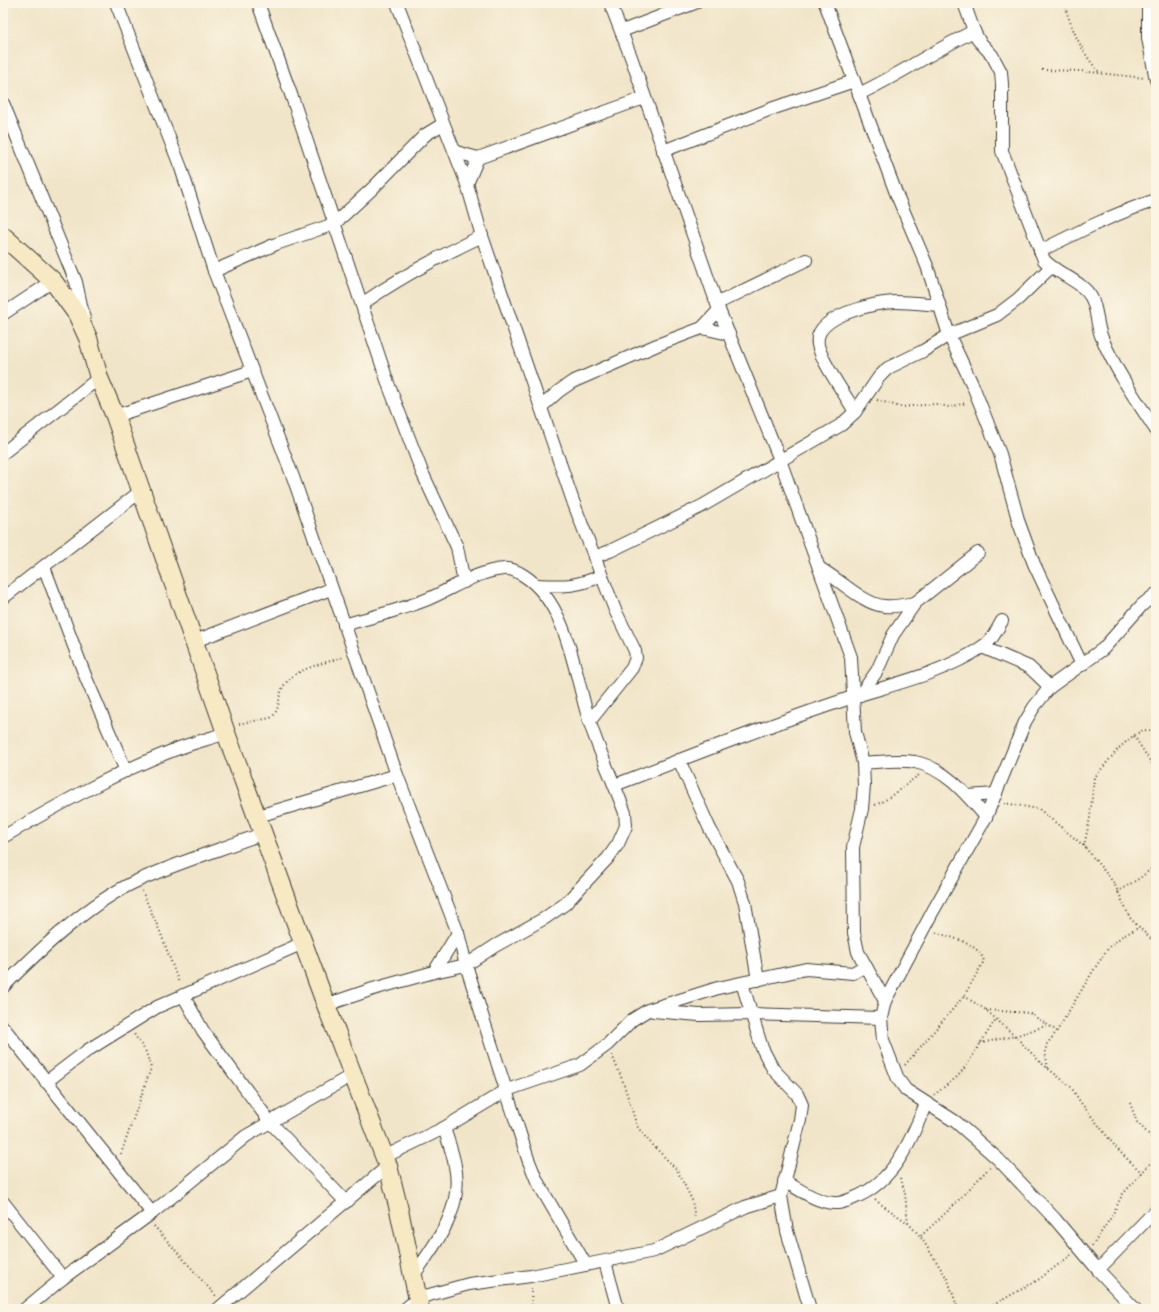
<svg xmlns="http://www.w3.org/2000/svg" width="1159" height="1312" viewBox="0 0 1159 1312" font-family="'Comic Neue',sans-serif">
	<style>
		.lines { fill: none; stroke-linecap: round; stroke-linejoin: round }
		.street-casing { stroke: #3c3a36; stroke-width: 14 }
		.secondary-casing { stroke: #3c3a36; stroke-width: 20 }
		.path { stroke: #3c3a36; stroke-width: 2; stroke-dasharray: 1 3; stroke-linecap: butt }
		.street { stroke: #fff; stroke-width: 12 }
		.secondary { stroke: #f7e9c3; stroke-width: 18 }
	</style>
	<rect width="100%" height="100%" fill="#fcf5e5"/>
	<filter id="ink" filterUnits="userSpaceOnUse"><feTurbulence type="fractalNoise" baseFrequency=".025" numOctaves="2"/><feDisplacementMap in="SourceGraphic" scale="8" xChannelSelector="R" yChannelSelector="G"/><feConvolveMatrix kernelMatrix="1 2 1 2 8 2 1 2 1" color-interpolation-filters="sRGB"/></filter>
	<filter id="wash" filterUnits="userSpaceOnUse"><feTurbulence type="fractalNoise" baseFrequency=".012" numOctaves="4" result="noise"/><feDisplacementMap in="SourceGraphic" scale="16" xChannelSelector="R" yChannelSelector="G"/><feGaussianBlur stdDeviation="0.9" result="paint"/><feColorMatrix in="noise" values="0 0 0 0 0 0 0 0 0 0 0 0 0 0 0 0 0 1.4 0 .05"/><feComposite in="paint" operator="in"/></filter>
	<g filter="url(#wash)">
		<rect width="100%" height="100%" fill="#f1e5c9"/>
	</g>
	<g filter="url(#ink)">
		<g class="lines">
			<g class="street-casing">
				<g id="street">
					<path d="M 116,3 L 181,168 L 214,271 L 293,477 L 397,775 L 458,933 L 466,965 L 528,1159 L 537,1181 L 586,1265"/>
					<path d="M 258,3 L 293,100 L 389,386 L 422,472 L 457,547 L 464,582"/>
					<path d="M 397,3 L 467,184 L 482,236 L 574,504 L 615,610 L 635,651 L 636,658 L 632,668 L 589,722"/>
					<path d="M 610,3 L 631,57 L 719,310 L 780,460 L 851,657 L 855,732 L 863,763 L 864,785 L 862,809 L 853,847 L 854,933 L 858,952 L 885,1001"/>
					<path d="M 825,3 L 896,193 L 927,266 L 949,335 L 973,386 L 1000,454 L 1019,523 L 1034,564 L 1082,665"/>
					<path d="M 964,3 L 974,31 L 979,41 L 992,55 L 1001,72 L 1002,84 L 1002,151 L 1044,260 C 1057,274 1082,281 1091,297 C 1098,310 1096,325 1102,338 C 1116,371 1136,400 1156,430"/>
					<path d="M 1148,3 L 1148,38 L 1156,80"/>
					<path d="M 622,31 L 695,3"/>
					<path d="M 859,94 C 899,75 935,50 974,31"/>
					<path d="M 3,103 L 76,282 L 84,319"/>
					<path d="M 663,151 L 771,109 L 854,81"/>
					<path d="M 456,152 L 478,158 L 644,98"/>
					<path d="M 467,184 L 478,158"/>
					<path d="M 1040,251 C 1078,232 1116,213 1156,200"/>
					<path d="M 214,271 L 276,244 L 334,224 L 373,188 L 425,135 L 443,124"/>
					<path d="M 718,303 L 806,260"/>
					<path d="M 362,304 C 400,277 440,256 482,236"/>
					<path d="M 3,314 L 53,281"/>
					<path d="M 702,328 L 729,334"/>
					<path d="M 541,407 L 559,391 L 572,382 L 657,345 L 702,328 L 719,310"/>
					<path d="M 855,412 C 845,394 822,363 818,345 C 812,316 876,302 896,302 C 910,302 925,304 939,305"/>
					<path d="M 115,416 L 252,371"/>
					<path d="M 3,453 L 99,378"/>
					<path d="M 594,557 L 610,551 L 702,506 L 841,425 L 855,412 L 879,377 L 888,368 L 923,351 L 949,335 L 997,315 L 1018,299 L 1051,267"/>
					<path d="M 44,567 L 86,678 L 126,771"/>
					<path d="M 819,568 C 838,578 863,604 884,606 C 894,607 905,605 915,603"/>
					<path d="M 537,585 C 565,586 575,587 601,576"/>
					<path d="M 3,598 L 141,491"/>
					<path d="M 195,641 L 331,589"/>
					<path d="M 982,647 L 1029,667 L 1050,687"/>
					<path d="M 860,695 L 877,671 L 893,635 L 915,603 L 978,553"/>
					<path d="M 679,760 L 709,827 L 738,881 L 745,903 L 758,980"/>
					<path d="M 863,763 C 880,762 898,759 915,762 C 945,768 967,795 986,817"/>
					<path d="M 615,785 C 695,754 774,723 856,696 C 898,683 945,672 982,647 C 992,641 996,631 1002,621"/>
					<path d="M 968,796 L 996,794"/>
					<path d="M 258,816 L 397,775"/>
					<path d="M 3,837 C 58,805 114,773 174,750 C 191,743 209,739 226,733"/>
					<path d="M 434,972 L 458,933"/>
					<path d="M 742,983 L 762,1048 L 773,1069 L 797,1094 L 802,1105 L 800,1120 L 781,1196 L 787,1231 L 810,1309"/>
					<path d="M 3,987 C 38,951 93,900 139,880 C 179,862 222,849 264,833"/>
					<path d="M 183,995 L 203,1031 L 270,1122 L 346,1202"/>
					<path d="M 326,1005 L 373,989 L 434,972 L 466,965 L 495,946 L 545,918 L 565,904 L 608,858 L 618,844 L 626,826 L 625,813 C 614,782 599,752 589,720 C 574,673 568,603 523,575 C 518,572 510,568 504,569 C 477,571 452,589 428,599 C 401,610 372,617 344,625"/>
					<path d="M 653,1011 L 699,1015 L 751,1014 L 881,1018"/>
					<path d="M 3,1027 L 152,1213"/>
					<path d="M 46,1082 L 88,1050 L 157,1007 L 303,943"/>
					<path d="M 384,1157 L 444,1128 L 507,1090 L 580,1065 L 607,1045 L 632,1020 L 648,1010 L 718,988 L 806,969 L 853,973 L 865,966"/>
					<path d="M 784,1181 C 799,1189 816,1202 834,1203 C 840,1204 848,1200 854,1198 C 894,1182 911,1141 926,1103"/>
					<path d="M 3,1202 L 63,1278"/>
					<path d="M 605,1262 L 618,1309"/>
					<path d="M 1098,1270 L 1156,1210"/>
					<path d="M 413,1276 C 436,1243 464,1209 455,1166 C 453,1153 448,1141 444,1128"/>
					<path d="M 25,1309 L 63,1278 L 152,1213 L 246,1136 L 354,1074"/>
					<path d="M 218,1309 L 388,1166"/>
					<path d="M 405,1309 L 418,1298 L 469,1284 L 531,1276 L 654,1251 L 745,1207 L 781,1196"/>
					<path d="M 1135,1309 L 1098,1270 L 1055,1219 L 998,1159 L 956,1122 L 906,1090 L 898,1079 L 883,1040 L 881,1018 L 885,1001 L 933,911 L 986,817 L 1025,722 L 1034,707 L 1050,687 L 1103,649 L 1142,605 L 1156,594"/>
				</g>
			</g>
			<g class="secondary-casing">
				<path id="secondary" d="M 3,236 L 53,281 L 77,314 L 88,338 L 99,378 L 115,416 L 226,733 L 326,1005 L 388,1166 L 399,1210 L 420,1309"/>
			</g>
			<g class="path">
				<path d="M 1064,3 C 1071,28 1082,53 1099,72"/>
				<path d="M 1042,70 L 1080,71 L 1145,78"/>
				<path d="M 877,400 L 901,407 L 936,404 L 949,407 L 966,403"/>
				<path d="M 239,724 C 245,722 270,719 272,717 C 280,710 278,698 282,689 C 292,668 324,664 343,657"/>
				<path d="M 1134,736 L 1156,770"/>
				<path d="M 1004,803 L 1039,809 L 1084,846 L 1114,883 L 1130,918 L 1156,944"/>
				<path d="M 875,805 L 884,801 L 919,775"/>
				<path d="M 1084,846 L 1090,818 L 1094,778 L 1119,748 L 1133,736 L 1143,730 L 1156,731"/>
				<path d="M 142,891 L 161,934 L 179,983"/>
				<path d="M 1117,892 L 1140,878 L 1156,865"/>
				<path d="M 964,996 L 986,1010 L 1015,1036 L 1040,1062 L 1071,1087 L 1081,1103 L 1118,1150 L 1142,1173"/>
				<path d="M 986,1010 L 1029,1013 L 1057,1031"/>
				<path d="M 980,1043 L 1015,1036 L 1048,1025"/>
				<path d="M 612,1055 L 623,1082 L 637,1126 L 646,1138 L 677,1170 L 692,1200 L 695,1219"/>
				<path d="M 905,1065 L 964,996 L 984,961 C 978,942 951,938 935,932"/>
				<path d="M 1048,1068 L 1045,1052 L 1047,1044 L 1057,1031 L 1093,971 L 1109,947 L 1121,937 L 1138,928"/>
				<path d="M 934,1095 L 957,1077 L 966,1066 L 996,1019"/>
				<path d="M 1130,1103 L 1137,1122 L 1156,1142"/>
				<path d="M 121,1154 L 151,1068 L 146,1052 L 134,1034"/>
				<path d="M 901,1178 L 905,1194 L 908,1223"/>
				<path d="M 875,1200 L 908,1223 L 920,1236 L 948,1280 L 958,1309"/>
				<path d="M 154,1226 L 216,1296"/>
				<path d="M 921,1236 L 952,1207 L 990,1167"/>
				<path d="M 1092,1246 L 1112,1216 L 1122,1195 L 1156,1157"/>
				<path d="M 531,1288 L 532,1309"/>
				<path d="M 986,1309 L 1038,1280 L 1071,1255"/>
			</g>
			<use href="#street" class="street"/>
			<use href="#secondary" class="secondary"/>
		</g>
	</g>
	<rect width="1159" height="1312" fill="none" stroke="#fcf5e5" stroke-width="16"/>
</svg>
